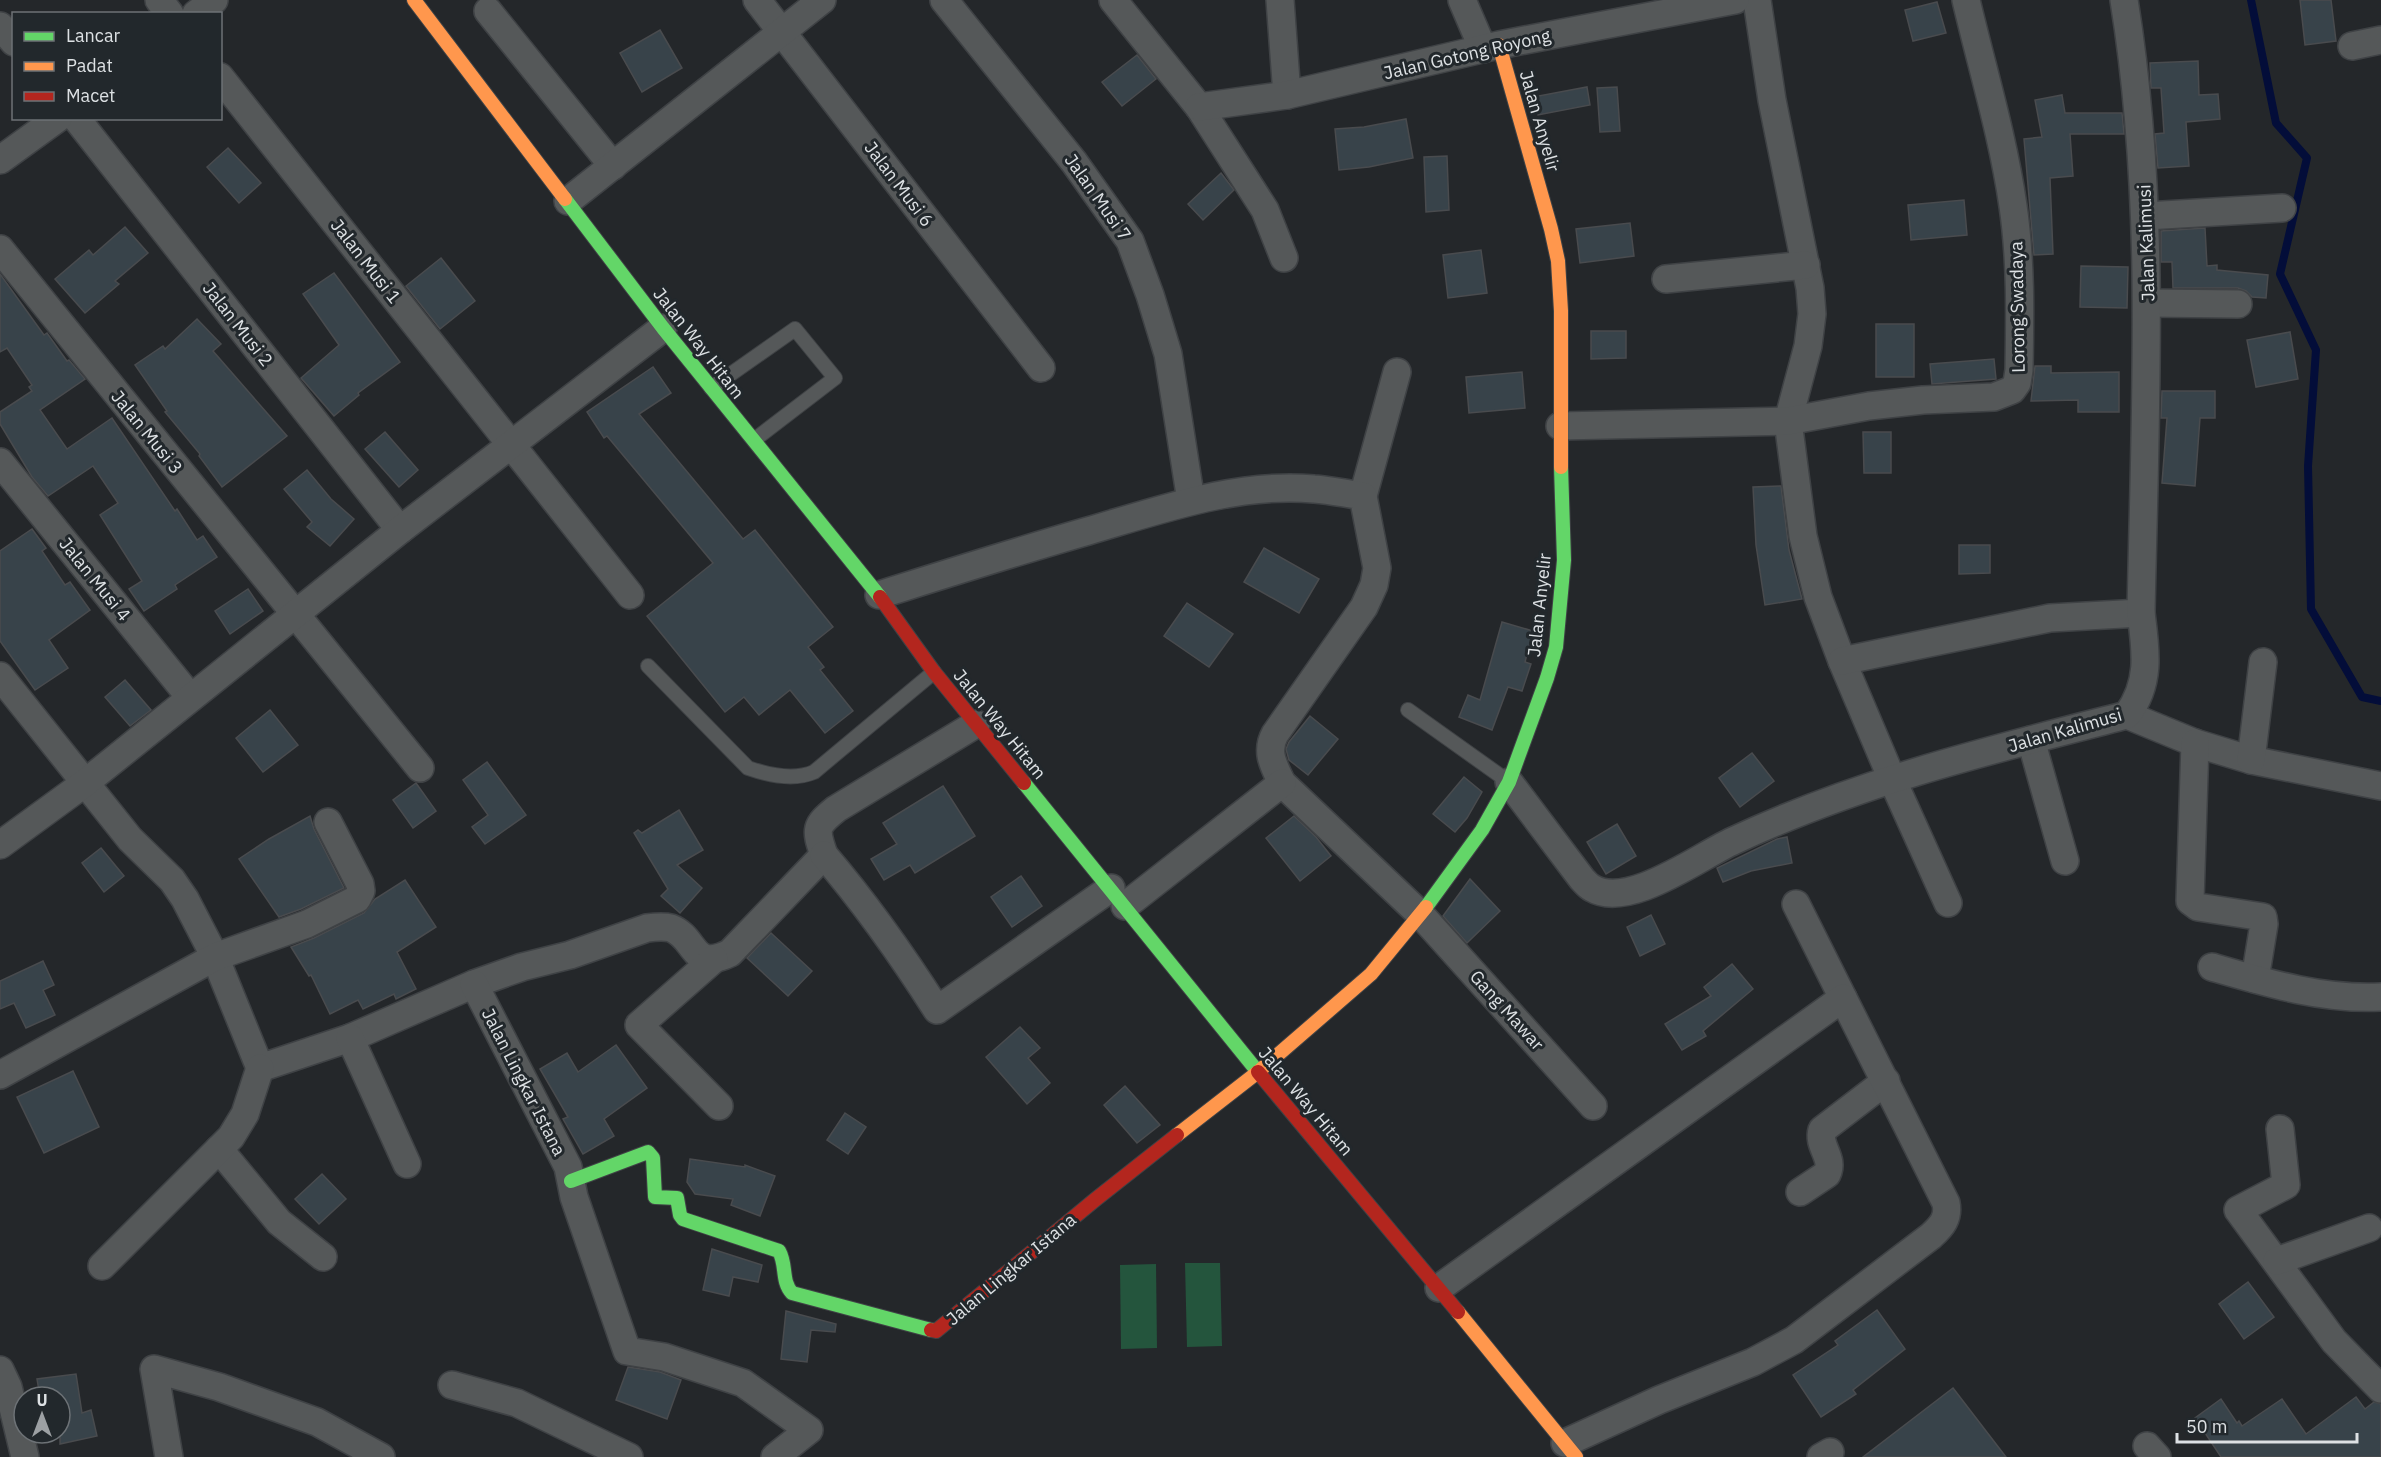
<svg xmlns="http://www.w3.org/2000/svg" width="2381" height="1457" viewBox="0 0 2381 1457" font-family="'IBM Plex Sans',sans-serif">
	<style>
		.green { fill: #24553d }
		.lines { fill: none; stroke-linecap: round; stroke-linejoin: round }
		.stream { stroke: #030d39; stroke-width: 8 }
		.building { fill: #38434a; stroke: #494b4e; stroke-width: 1.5 }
		.lane-casing { stroke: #3f4245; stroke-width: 16 }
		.street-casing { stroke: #3f4245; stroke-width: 30 }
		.fast-casing { stroke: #3f4245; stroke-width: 16 }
		.slow-casing { stroke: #3f4245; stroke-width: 16 }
		.jam-casing { stroke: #3f4245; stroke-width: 16 }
		.lane { stroke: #555859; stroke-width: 14 }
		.street { stroke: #555859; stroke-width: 27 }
		.fast { stroke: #63d668; stroke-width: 14 }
		.slow { stroke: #ff974d; stroke-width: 14 }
		.jam { stroke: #b3261e; stroke-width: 14 }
		.labels { text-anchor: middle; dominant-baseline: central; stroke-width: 6; stroke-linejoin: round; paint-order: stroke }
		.street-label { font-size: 18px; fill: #dde1e4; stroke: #22282c }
	</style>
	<rect width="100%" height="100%" fill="#24272a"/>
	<g class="green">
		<path d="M 1185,1263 L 1220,1263 L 1222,1346 L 1187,1347 Z"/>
		<path d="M 1156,1264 L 1157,1348 L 1121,1349 L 1120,1265 Z"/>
	</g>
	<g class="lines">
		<path class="stream" d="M 2251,0 L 2276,123 L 2307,158 L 2280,274 L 2316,350 L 2308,466 L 2311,609 L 2362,697 L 2381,701"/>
	</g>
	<g class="building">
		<path d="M 2300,0 L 2331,0 L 2336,41 L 2305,45 Z"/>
		<path d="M 1937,2 L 1946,33 L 1913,41 L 1905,10 Z"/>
		<path d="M 660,30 L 682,68 L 642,92 L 620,53 Z"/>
		<path d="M 1137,55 L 1156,79 L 1122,106 L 1102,82 Z"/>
		<path d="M 2198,61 L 2199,95 L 2218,94 L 2220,119 L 2186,122 L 2189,166 L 2158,168 L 2155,134 L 2164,133 L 2161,88 L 2151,88 L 2150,63 Z"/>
		<path d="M 1587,87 L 1590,105 L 1538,115 L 1533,97 Z"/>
		<path d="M 1617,87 L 1620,131 L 1600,132 L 1597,88 Z"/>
		<path d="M 2062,95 L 2065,113 L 2122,113 L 2124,134 L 2070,134 L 2073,176 L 2050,178 L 2053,254 L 2034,255 L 2024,139 L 2042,137 L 2035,100 Z"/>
		<path d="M 1406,119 L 1413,158 L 1369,167 L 1339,170 L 1335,129 L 1364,127 Z"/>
		<path d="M 228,148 L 261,183 L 239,203 L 207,167 Z"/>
		<path d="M 1447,156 L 1449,210 L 1426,212 L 1424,157 Z"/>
		<path d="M 1221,173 L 1234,190 L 1203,220 L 1188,204 Z"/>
		<path d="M 1964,200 L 1967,235 L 1911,240 L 1908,205 Z"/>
		<path d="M 1630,223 L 1634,256 L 1580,263 L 1576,229 Z"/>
		<path d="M 125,227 L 148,253 L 115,281 L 119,284 L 85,313 L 55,279 L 89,250 L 93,255 Z"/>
		<path d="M 2205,228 L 2207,266 L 2217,265 L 2217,270 L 2268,275 L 2266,298 L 2252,297 L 2246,291 L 2238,288 L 2173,288 L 2172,262 L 2161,262 L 2161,231 Z"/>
		<path d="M 1481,250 L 1487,293 L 1448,298 L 1443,255 Z"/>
		<path d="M 441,258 L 475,301 L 440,329 L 406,286 Z"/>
		<path d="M 2081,266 L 2128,267 L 2127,308 L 2080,307 Z"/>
		<path d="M 334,273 L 400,362 L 358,393 L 359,395 L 334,416 L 301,378 L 339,345 L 303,294 Z"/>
		<path d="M 0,274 L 44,335 L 47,333 L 67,361 L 69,360 L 85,379 L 40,410 L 67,449 L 112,418 L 175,511 L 177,509 L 197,540 L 203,536 L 217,557 L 175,585 L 177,589 L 144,611 L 129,589 L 142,581 L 100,515 L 118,503 L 93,466 L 48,496 L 32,477 L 0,424 L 0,412 L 32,391 L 29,387 L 32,385 L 7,348 L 0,352 Z"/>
		<path d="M 197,319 L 221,344 L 213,351 L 287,436 L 222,487 L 199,456 L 200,454 L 165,412 L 167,411 L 135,365 L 163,346 L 165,349 Z"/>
		<rect x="1876" y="324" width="38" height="53"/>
		<path d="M 1591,331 L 1626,331 L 1626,358 L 1591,359 Z"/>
		<path d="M 2290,332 L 2298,379 L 2256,387 L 2247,340 Z"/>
		<path d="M 1994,359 L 1996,379 L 1932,384 L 1930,364 Z"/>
		<path d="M 2035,366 L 2051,366 L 2051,373 L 2119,372 L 2119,412 L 2078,412 L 2078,400 L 2031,401 Z"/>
		<path d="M 653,367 L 671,393 L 639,414 L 743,539 L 755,530 L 833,627 L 808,647 L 824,667 L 820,670 L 853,711 L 825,733 L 790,690 L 759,715 L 744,697 L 725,712 L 647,616 L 713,563 L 607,436 L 604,438 L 587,412 Z"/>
		<path d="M 1522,372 L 1525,408 L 1469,413 L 1466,377 Z"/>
		<path d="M 2162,391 L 2215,391 L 2215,418 L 2200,418 L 2195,486 L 2162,483 L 2167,418 L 2161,418 Z"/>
		<path d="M 385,432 L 418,470 L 399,487 L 365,449 Z"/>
		<path d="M 1863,432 L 1891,432 L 1891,473 L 1864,473 Z"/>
		<path d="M 307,470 L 331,499 L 354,519 L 330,546 L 307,527 L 312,522 L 284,489 Z"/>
		<path d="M 1781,486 L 1789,550 L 1802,599 L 1765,605 L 1756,545 L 1753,487 Z"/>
		<path d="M 32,529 L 46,548 L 42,551 L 65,585 L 70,582 L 90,610 L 49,640 L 68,668 L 35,690 L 0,641 L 0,551 Z"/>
		<path d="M 1959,545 L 1990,545 L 1990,573 L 1959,574 Z"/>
		<path d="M 1264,548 L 1319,579 L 1299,613 L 1244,582 Z"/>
		<path d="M 248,589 L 263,611 L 230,634 L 215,611 Z"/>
		<path d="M 1187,603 L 1233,634 L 1209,667 L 1164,636 Z"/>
		<path d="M 1502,622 L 1533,631 L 1525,662 L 1531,664 L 1522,691 L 1508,687 L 1492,730 L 1459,717 L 1468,695 L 1480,700 Z"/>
		<path d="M 125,680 L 151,710 L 130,726 L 105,697 Z"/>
		<path d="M 270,710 L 298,745 L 263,772 L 236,738 Z"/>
		<path d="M 1310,716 L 1338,739 L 1308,775 L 1289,760 L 1286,749 L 1289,742 Z"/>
		<path d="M 1752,753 L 1774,781 L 1740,807 L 1719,778 Z"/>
		<path d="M 487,762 L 526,815 L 485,844 L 472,827 L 488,815 L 463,780 Z"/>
		<path d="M 1464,777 L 1482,792 L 1467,818 L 1455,832 L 1433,814 Z"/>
		<path d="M 416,783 L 436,811 L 413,828 L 393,800 Z"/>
		<path d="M 943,786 L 975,836 L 915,873 L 910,865 L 884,880 L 871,859 L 897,844 L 883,823 Z"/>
		<path d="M 679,810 L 703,850 L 677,865 L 702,888 L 680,913 L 661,896 L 668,889 L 634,833 L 638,830 L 642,833 Z"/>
		<path d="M 310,816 L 314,829 L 344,888 L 301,909 L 279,917 L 239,859 L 269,839 Z"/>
		<path d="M 1294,816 L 1316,837 L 1331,856 L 1300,881 L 1266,838 Z"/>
		<path d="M 1617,824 L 1636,856 L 1606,874 L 1587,842 Z"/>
		<path d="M 1787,837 L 1792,863 L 1751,871 L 1723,882 L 1717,868 L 1777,839 Z"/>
		<path d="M 101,848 L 124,876 L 104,892 L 82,863 Z"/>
		<path d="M 1021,876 L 1042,906 L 1012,927 L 991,897 Z"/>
		<path d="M 1470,879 L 1500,911 L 1467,943 L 1443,916 Z"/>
		<path d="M 405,880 L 436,927 L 397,952 L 416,989 L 396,999 L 394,994 L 363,1009 L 358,1000 L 330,1014 L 311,975 L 309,976 L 291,947 L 314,938 L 364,913 L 375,899 Z"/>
		<path d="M 1651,915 L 1665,944 L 1640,956 L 1627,927 Z"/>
		<path d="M 771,933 L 812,971 L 788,996 L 747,958 Z"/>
		<path d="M 43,961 L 54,985 L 43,990 L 55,1015 L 26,1028 L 14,1003 L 0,1009 L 0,981 Z"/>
		<path d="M 1732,964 L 1753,989 L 1703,1031 L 1706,1036 L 1682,1050 L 1665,1024 L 1711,996 L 1704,987 Z"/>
		<path d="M 1020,1027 L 1040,1048 L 1028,1058 L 1050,1083 L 1027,1104 L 986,1057 Z"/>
		<path d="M 616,1045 L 647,1088 L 604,1119 L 614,1136 L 583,1154 L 563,1119 L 568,1117 L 540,1069 L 567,1053 L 578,1072 Z"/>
		<path d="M 73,1071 L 99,1127 L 44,1153 L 17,1097 Z"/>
		<path d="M 1125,1086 L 1160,1125 L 1137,1143 L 1104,1105 Z"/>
		<path d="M 845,1113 L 866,1127 L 848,1154 L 827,1140 Z"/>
		<path d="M 690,1159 L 745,1167 L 745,1165 L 775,1176 L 760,1216 L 731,1205 L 733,1199 L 695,1194 L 687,1182 Z"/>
		<path d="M 322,1174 L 346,1199 L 319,1224 L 295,1199 Z"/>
		<path d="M 712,1249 L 762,1265 L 758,1282 L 733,1277 L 729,1296 L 703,1290 Z"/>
		<path d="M 2248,1282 L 2274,1317 L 2244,1339 L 2219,1304 Z"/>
		<path d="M 1877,1310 L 1905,1349 L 1853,1390 L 1856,1394 L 1821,1417 L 1793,1375 L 1838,1345 L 1835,1341 Z"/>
		<path d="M 786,1311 L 836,1324 L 835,1332 L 811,1330 L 807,1362 L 781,1359 Z"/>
		<path d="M 628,1367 L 660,1372 L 681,1380 L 667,1419 L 616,1400 Z"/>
		<path d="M 76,1374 L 82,1413 L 91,1410 L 97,1436 L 60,1444 L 60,1397 L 40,1397 L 37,1379 Z"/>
		<path d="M 1953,1388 L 2006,1457 L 1863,1457 Z"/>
		<path d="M 2356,1397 L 2365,1409 L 2374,1402 L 2381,1404 L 2381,1457 L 2221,1457 L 2195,1418 L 2221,1399 L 2237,1423 L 2239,1421 L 2242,1426 L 2282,1399 L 2306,1434 Z"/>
	</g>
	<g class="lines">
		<g class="lane-casing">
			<g id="lane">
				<path d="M 711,388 L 795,329 L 835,378 L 754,440"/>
				<path d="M 648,666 L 748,768 C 768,775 793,781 814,772 L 934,672"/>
				<path d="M 1408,710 L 1509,782"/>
			</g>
		</g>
		<g class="street-casing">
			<g id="street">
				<path d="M 159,0 L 170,14"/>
				<path d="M 757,0 L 1041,368"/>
				<path d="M 944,0 L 1074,162 L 1130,241 L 1150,295 L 1168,354 L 1191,501"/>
				<path d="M 1113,0 L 1199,107 L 1265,210 L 1284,258"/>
				<path d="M 1280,0 L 1287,95"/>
				<path d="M 1462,0 L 1483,49"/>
				<path d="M 1757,0 L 1772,100 L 1810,288 L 1812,314 L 1808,346 L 1788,421 L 1803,536 L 1818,597 L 1842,661 L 1892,779 L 1948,903"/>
				<path d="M 488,11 L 613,166"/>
				<path d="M 196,14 L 214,0"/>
				<path d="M 0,26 L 14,42"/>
				<path d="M 2352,46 L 2381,40"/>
				<path d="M 220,77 L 630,595"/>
				<path d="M 1199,107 L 1287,95 L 1499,45 L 1735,0"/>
				<path d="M 76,118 L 400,530"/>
				<path d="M 0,160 L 58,118"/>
				<path d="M 568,201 L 822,0"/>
				<path d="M 2146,216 L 2282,208"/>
				<path d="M 0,249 L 420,768"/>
				<path d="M 1666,279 L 1806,265"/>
				<path d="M 2148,303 L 2238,304"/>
				<path d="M 1560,426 L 1788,421 L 1869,406 L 1923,400 L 1994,397 L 2012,390 L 2017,383 L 2019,370 C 2020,315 2021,260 2013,206 C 2003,136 1982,68 1966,0"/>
				<path d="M 0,462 L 190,697"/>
				<path d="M 1363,496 L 1397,372"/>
				<path d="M 879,595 C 949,573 1018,551 1088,531 C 1160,510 1237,482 1314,489 C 1331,490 1347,494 1363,496 L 1377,568 L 1374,585 L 1364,607 L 1275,734 C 1265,752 1274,766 1282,783 L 1421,915 L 1593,1106"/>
				<path d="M 1842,661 L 2050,618 L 2141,613"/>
				<path d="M 0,676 L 130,839 L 172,880 L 185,899 L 215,957 L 260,1068 L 350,1038 L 474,984 L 522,967 L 570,955 L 647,928 C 655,927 663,926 671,928 C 697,938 691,972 730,953 L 824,855 C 815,829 815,826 836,809 L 976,724"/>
				<path d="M 2127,715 L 2195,743 L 2251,760 L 2381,786"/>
				<path d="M 2031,740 L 2065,861"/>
				<path d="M 2195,743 L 2190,901 L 2198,907 L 2263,917 L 2264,924 L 2255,979"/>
				<path d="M 2251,760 L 2263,662"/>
				<path d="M 1509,782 L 1582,879 C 1585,882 1588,886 1592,888 C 1628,910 1700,856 1733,841 C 1858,782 1994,749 2127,715 C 2151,683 2146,651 2141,613 C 2145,408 2157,203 2124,0"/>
				<path d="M 0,845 L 85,783 L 400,530 L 663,328"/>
				<path d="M 824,855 C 866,904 902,955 937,1010 L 1111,888"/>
				<path d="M 1796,904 L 1843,998"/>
				<path d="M 1125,906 L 1282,783"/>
				<path d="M 714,959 L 639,1025 L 719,1106"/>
				<path d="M 2212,967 C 2267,983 2323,1000 2381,997"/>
				<path d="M 474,984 L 568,1167 L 574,1197 L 627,1351 L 664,1357 L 743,1383 L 809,1430 L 775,1457"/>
				<path d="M 350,1038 L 407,1164"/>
				<path d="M 0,1075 L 215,957 L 307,924 L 357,899 L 361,891 L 360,884 L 328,822"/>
				<path d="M 2280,1129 L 2286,1185 L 2238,1210 L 2334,1341 L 2381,1389"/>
				<path d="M 219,1149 L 279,1222 L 323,1257"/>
				<path d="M 1800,1192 L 1827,1174 C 1835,1158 1817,1146 1822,1130 L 1886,1081"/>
				<path d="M 2277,1261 L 2369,1228"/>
				<path d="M 102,1266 L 231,1137 L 245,1114 L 260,1068"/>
				<path d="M 1439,1288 L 1843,998 L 1946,1203 C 1949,1218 1942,1226 1931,1236 L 1794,1340 L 1753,1362 L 1659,1400 L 1565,1443"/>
				<path d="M 0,1370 L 8,1387 L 25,1457"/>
				<path d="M 452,1385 L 517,1403 L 629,1457"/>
				<path d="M 2147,1446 L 2157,1457"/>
				<path d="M 169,1457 L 154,1369 L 219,1387 L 317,1422 L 381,1457"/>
				<path d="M 1821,1457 L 1830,1452"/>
			</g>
		</g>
		<g class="fast-casing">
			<g id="fast">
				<path d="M 565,199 L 663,328 L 880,597"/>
				<path d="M 1024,783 L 1258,1072"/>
				<path d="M 1426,907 L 1482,830 L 1509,782 L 1547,678 L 1556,647 L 1564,560 L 1561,467"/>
				<path d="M 571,1181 L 648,1152 L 653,1158 L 655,1197 L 677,1198 L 680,1215 L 683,1219 L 779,1251 C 787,1265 781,1281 792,1293 L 931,1330"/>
			</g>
		</g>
		<g class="slow-casing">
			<g id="slow">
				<path d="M 414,0 L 565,199"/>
				<path d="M 1499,45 L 1551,229 L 1558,261 L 1561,311 L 1561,467"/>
				<path d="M 1177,1135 L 1258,1072 L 1371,974 L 1426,907"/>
				<path d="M 1458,1312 L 1576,1457"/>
			</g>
		</g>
		<g class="jam-casing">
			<g id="jam">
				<path d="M 880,597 L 934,672 L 1024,783"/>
				<path d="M 1258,1072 L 1458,1312"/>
				<path d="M 931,1330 L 936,1331 L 1096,1199 L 1177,1135"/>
			</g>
		</g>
		<use href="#lane" class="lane"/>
		<use href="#street" class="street"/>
		<use href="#fast" class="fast"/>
		<use href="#slow" class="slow"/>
		<use href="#jam" class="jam"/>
	</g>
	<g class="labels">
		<g class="street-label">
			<text transform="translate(1467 54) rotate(-13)">Jalan Gotong Royong</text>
			<text transform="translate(1540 121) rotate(74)">Jalan Anyelir</text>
			<text transform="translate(899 184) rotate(53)">Jalan Musi 6</text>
			<text transform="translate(1098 197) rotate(55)">Jalan Musi 7</text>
			<text transform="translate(2146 243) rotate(-92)">Jalan Kalimusi</text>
			<text transform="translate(366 261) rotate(52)">Jalan Musi 1</text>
			<text transform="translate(2017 307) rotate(-91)">Lorong Swadaya</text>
			<text transform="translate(238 324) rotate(52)">Jalan Musi 2</text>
			<text transform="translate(699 343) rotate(52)">Jalan Way Hitam</text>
			<text transform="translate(147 432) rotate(51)">Jalan Musi 3</text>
			<text transform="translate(95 579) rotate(51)">Jalan Musi 4</text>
			<text transform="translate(1539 605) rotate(-84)">Jalan Anyelir</text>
			<text transform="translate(1000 724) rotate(51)">Jalan Way Hitam</text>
			<text transform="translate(2065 730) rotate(-16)">Jalan Kalimusi</text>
			<text transform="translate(1507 1010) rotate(48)">Gang Mawar</text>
			<text transform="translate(524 1082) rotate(63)">Jalan Lingkar Istana</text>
			<text transform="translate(1306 1101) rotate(50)">Jalan Way Hitam</text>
			<text transform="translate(1011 1269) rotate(-40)">Jalan Lingkar Istana</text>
		</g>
	</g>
	<rect x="12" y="12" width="210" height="108" fill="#22282c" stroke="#6d7276" stroke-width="1.5"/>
	<rect x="24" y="32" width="30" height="9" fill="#63d668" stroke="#6d7276" stroke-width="1.5"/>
	<text x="66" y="42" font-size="18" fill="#dde1e4">Lancar</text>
	<rect x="24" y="62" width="30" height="9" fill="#ff974d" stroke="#6d7276" stroke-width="1.5"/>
	<text x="66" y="72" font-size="18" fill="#dde1e4">Padat</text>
	<rect x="24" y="92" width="30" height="9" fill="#b3261e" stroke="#6d7276" stroke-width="1.5"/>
	<text x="66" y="102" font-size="18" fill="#dde1e4">Macet</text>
	<g transform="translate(42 1415)"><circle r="28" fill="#22282c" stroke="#6d7276" stroke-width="1.5"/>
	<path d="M0-4.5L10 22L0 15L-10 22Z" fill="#9ca0a3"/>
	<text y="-9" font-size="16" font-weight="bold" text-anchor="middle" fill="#dde1e4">U</text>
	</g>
	<path d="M2177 1433v9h180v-9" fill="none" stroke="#dde1e4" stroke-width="3"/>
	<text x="2186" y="1433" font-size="18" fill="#dde1e4" stroke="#22282c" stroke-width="4.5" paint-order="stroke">50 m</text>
</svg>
